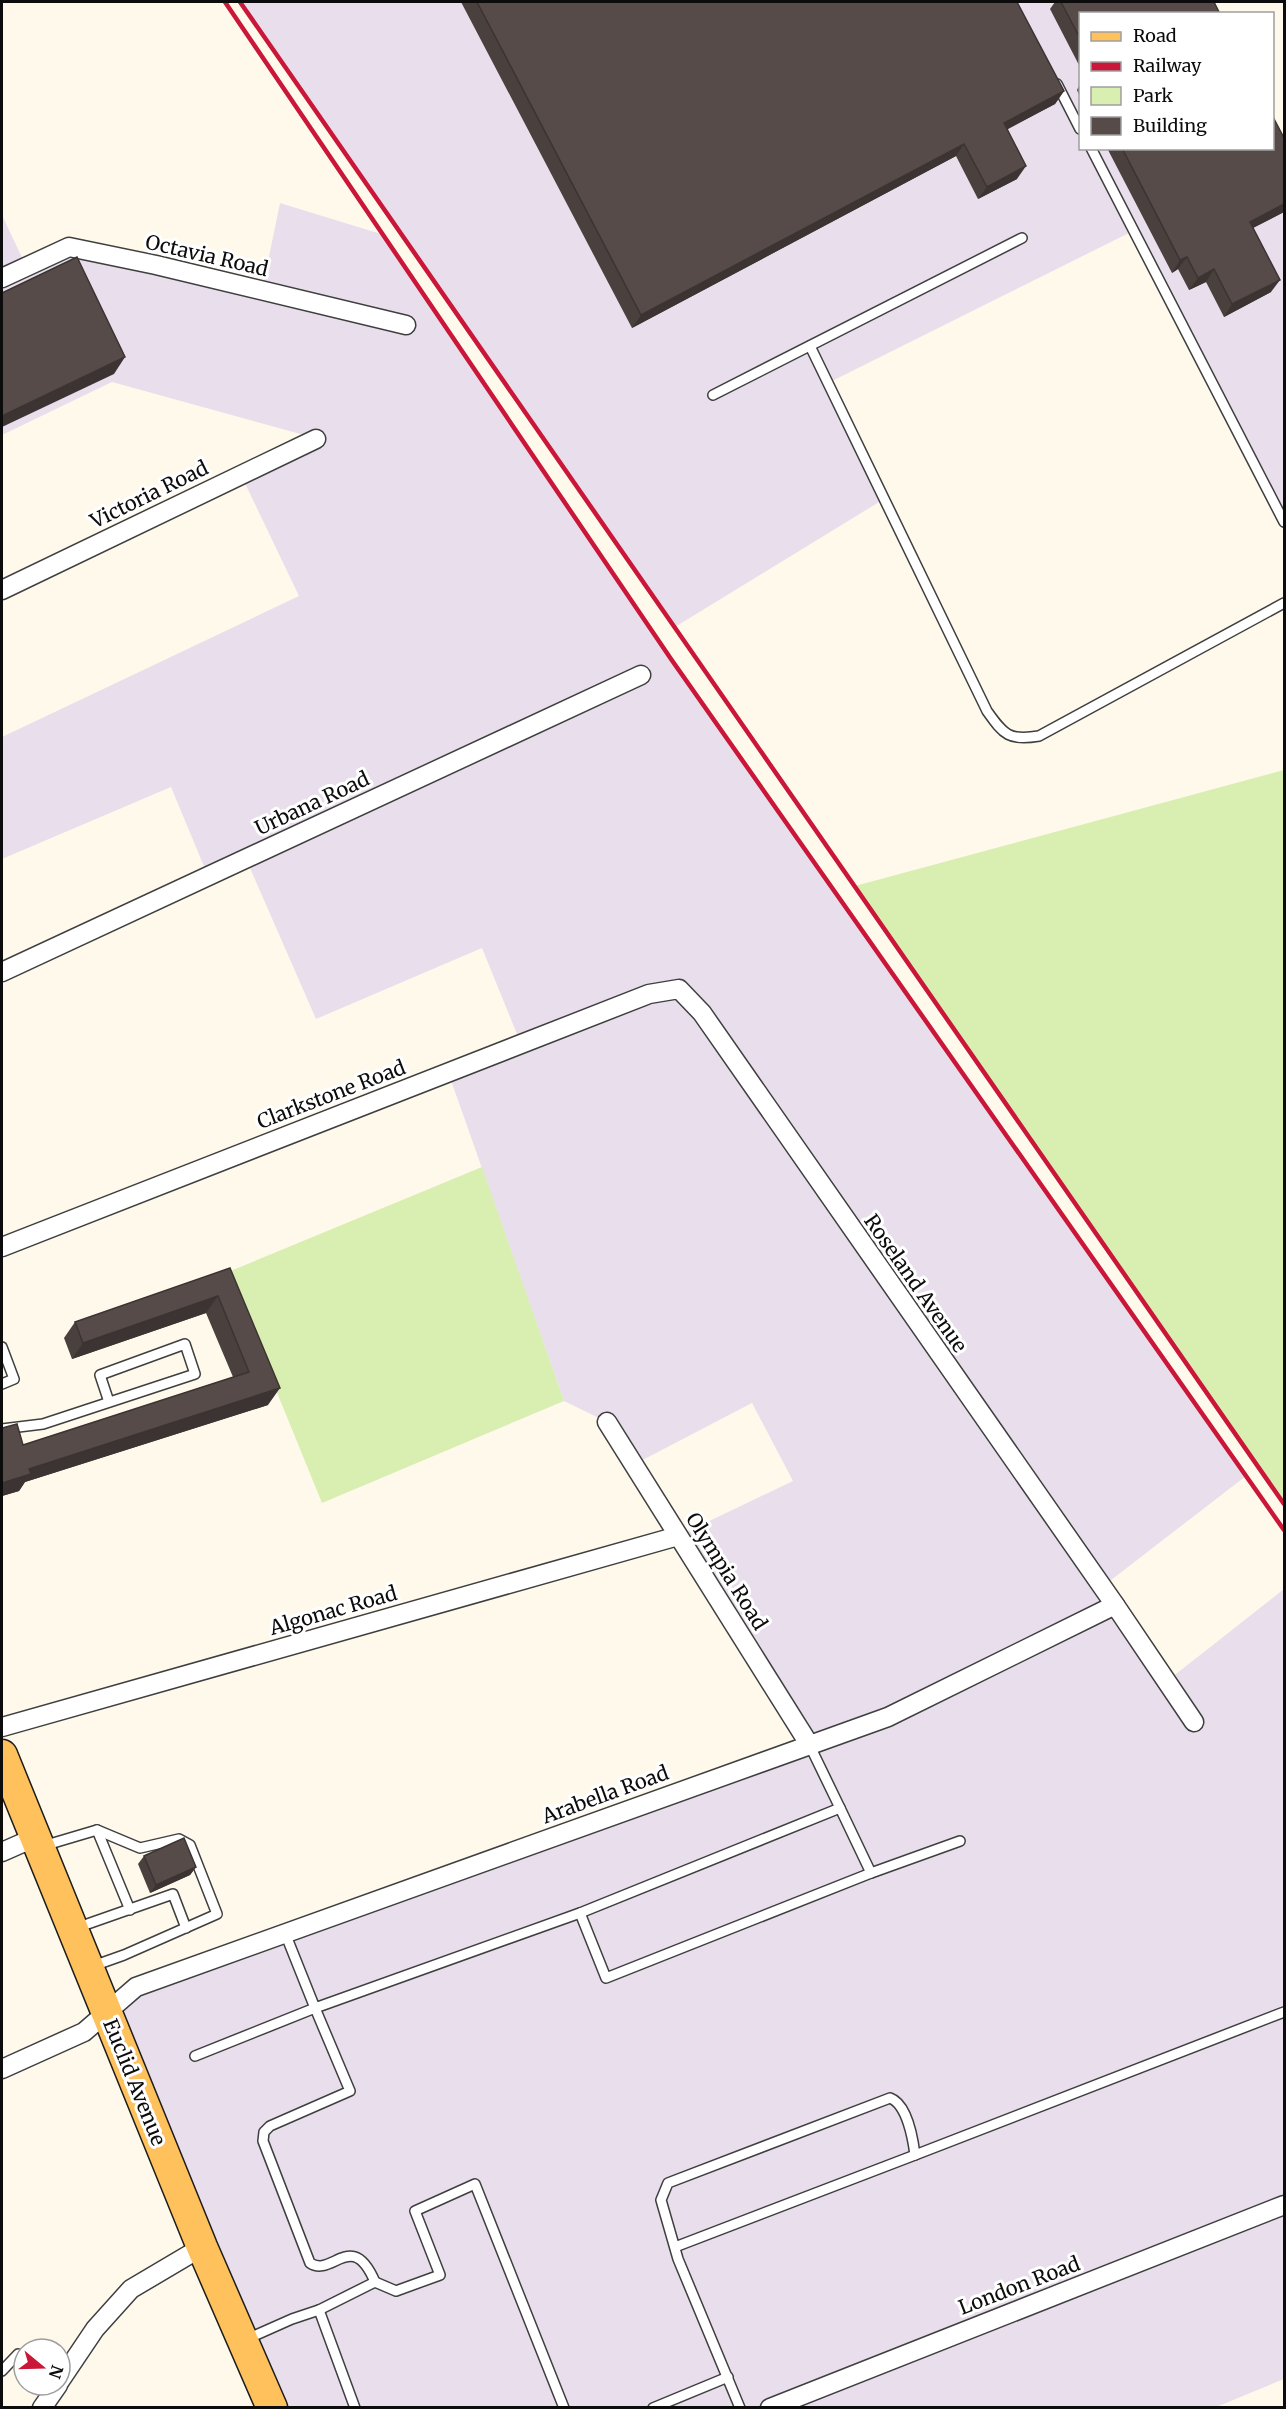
<svg xmlns="http://www.w3.org/2000/svg" width="1286" height="2409" viewBox="0 0 1286 2409" font-family="Merriweather,serif">
	<style>
		.industrial { fill: #e9dfec }
		.green { fill: #d9eeb1 }
		.lines { fill: none; stroke-linecap: round; stroke-linejoin: round }
		.service-casing { stroke: #3f3f3f; stroke-width: 12 }
		.minor-casing { stroke: #3f3f3f; stroke-width: 21 }
		.primary-casing { stroke: #1d1d1d; stroke-width: 33 }
		.service { stroke: #fff; stroke-width: 9 }
		.minor { stroke: #fff; stroke-width: 18 }
		.primary { stroke: #ffc15c; stroke-width: 30 }
		.rail { stroke: #ca1638; stroke-width: 4.5 }
		.wall { fill: #4a403e }
		.shaded-wall { fill: #3c3432 }
		.building { fill: #564b48; stroke: #3c3432; stroke-width: 1.5 }
		.labels { text-anchor: middle; dominant-baseline: central; stroke-width: 6; stroke-linejoin: round; paint-order: stroke }
		.street-label { font-size: 20px; fill: #0c0c0c; stroke: #fff }
	</style>
	<rect width="100%" height="100%" fill="#fff9ec"/>
	<g class="industrial">
		<path d="M 240,2 L 1212,2 L 1080,14 L 1080,148 L 1272,148 L 1284,139 L 1284,522 L 1133,231 L 828,383 L 884,499 L 675,627 Z"/>
		<path d="M 280,203 L 381,234 L 671,659 L 1246,1476 L 1102,1587 L 1167,1681 L 1284,1589 L 1284,2379 L 1214,2408 L 272,2407 L 106,2012 L 136,1987 L 809,1744 L 678,1536 L 793,1481 L 752,1403 L 633,1465 L 607,1422 L 564,1401 L 448,1072 L 521,1044 L 482,948 L 316,1019 L 246,859 L 208,876 L 171,787 L 2,859 L 2,737 L 299,596 L 241,475 L 315,438 L 112,382 L 2,435 L 2,215 L 26,266 L 69,247 L 262,290 Z"/>
	</g>
	<g class="green">
		<path d="M 1284,770 L 1284,1504 L 855,886 Z"/>
		<path d="M 482,1167 L 564,1401 L 322,1503 L 228,1272 Z"/>
	</g>
	<g class="lines">
		<g class="service-casing">
			<g id="service">
				<path d="M 1057,84 L 1080,129"/>
				<path d="M 1091,148 L 1284,522"/>
				<path d="M 810,346 L 987,711 C 1004,735 1009,741 1039,736 L 1284,603"/>
				<path d="M 713,395 L 1022,238"/>
				<path d="M 2,1347 L 14,1379 L 2,1384"/>
				<path d="M 2,1429 L 43,1424 L 195,1374 L 185,1344 L 100,1375 L 109,1402"/>
				<path d="M 840,1808 L 871,1873 L 960,1841"/>
				<path d="M 97,1830 L 130,1910"/>
				<path d="M 43,1846 L 97,1830 L 140,1848 L 179,1839 L 190,1845 L 217,1914 L 124,1955 L 93,1966"/>
				<path d="M 580,1913 L 606,1978 L 871,1873"/>
				<path d="M 76,1928 L 173,1894 L 186,1928"/>
				<path d="M 285,1933 L 315,2008 L 580,1913 L 840,1808 L 809,1744"/>
				<path d="M 195,2056 L 315,2008 L 350,2091 L 270,2126 L 264,2132 L 263,2141 L 310,2263 C 332,2278 352,2228 375,2282"/>
				<path d="M 915,2155 L 1284,2012"/>
				<path d="M 675,2247 L 915,2155 C 913,2139 907,2104 890,2098 L 668,2183 L 661,2200 L 678,2259 L 740,2408"/>
				<path d="M 319,2310 L 355,2408"/>
				<path d="M 247,2339 L 292,2319 L 319,2310 L 375,2282 L 396,2291 L 440,2275 L 415,2211 L 475,2184 L 564,2408"/>
				<path d="M 2,2371 L 18,2354"/>
				<path d="M 653,2408 L 728,2377"/>
			</g>
		</g>
		<g class="minor-casing">
			<g id="minor">
				<path d="M 2,278 L 69,247 L 156,265 L 406,325"/>
				<path d="M 2,590 L 316,439"/>
				<path d="M 2,972 L 641,675"/>
				<path d="M 2,1247 L 649,994 L 679,989 L 702,1013 L 1115,1605 L 1194,1722"/>
				<path d="M 607,1422 L 809,1744"/>
				<path d="M 2,1727 L 678,1536"/>
				<path d="M 2,1852 L 36,1837"/>
				<path d="M 2,2069 L 84,2032 L 136,1987 L 888,1717 L 1115,1605"/>
				<path d="M 60,2381 L 95,2329 L 131,2289 L 202,2247"/>
				<path d="M 42,2408 L 58,2385"/>
				<path d="M 770,2408 L 1284,2205"/>
			</g>
		</g>
		<g class="primary-casing">
			<path id="primary" d="M 2,1755 L 202,2247 L 272,2408"/>
		</g>
		<use href="#service" class="service"/>
		<use href="#minor" class="minor"/>
		<use href="#primary" class="primary"/>
		<g class="rail">
			<path d="M 225,2 L 671,659 L 1284,1530"/>
			<path d="M 240,2 L 1284,1504"/>
		</g>
	</g>
	<g class="wall">
		<path d="M 461,2 L 1017,2 L 1064,91 L 1055,104 L 1007,129 L 1017,179 L 978,199 L 956,156 L 632,328 Z"/>
		<path d="M 1055,2 L 1214,2 L 1080,14 L 1080,67 L 1050,9 Z"/>
		<path d="M 1080,84 L 1080,97 L 1077,90 Z"/>
		<path d="M 1284,138 L 1284,212 L 1253,228 L 1271,292 L 1224,317 L 1206,282 L 1189,290 L 1178,269 L 1172,273 L 1107,148 L 1272,148 Z"/>
		<path d="M 230,1268 L 268,1405 L 25,1482 L 19,1491 L 2,1496 L 2,1428 L 23,1445 L 233,1377 L 206,1313 L 72,1359 L 64,1338 L 75,1322 Z"/>
		<path d="M 144,1856 L 196,1867 L 190,1875 L 150,1893 L 138,1864 Z"/>
	</g>
	<g class="shaded-wall">
		<path d="M 1064,91 L 1055,104 L 995,136 L 1004,123 Z"/>
		<path d="M 964,144 L 956,156 L 632,328 L 641,315 Z"/>
		<path d="M 1026,166 L 1017,179 L 978,199 L 987,187 Z"/>
		<path d="M 1284,204 L 1284,212 L 1241,234 L 1250,222 Z"/>
		<path d="M 1187,257 L 1178,269 L 1172,273 L 1180,260 Z"/>
		<path d="M 1214,269 L 1206,282 L 1189,290 L 1198,278 Z"/>
		<path d="M 1280,280 L 1271,292 L 1224,317 L 1232,304 Z"/>
		<path d="M 125,357 L 114,374 L 2,427 L 2,416 Z"/>
		<path d="M 218,1296 L 206,1313 L 72,1359 L 83,1343 Z"/>
		<path d="M 280,1388 L 268,1405 L 25,1482 L 19,1491 L 2,1496 L 2,1483 L 29,1469 Z"/>
		<path d="M 196,1867 L 190,1875 L 150,1893 L 156,1885 Z"/>
	</g>
	<g class="building">
		<path d="M 477,2 L 1017,2 L 1064,91 L 1004,123 L 1026,166 L 987,187 L 964,144 L 641,315 Z"/>
		<path d="M 1061,2 L 1214,2 L 1220,14 L 1080,14 L 1080,38 Z"/>
		<path d="M 1272,115 L 1284,138 L 1284,204 L 1250,222 L 1280,280 L 1232,304 L 1214,269 L 1198,278 L 1187,257 L 1180,260 L 1122,148 L 1272,148 Z"/>
		<path d="M 77,257 L 125,357 L 2,416 L 2,293 Z"/>
		<path d="M 230,1268 L 280,1388 L 29,1469 L 31,1474 L 2,1483 L 2,1428 L 17,1424 L 23,1445 L 249,1372 L 218,1296 L 83,1343 L 75,1322 Z"/>
		<path d="M 184,1838 L 196,1867 L 156,1885 L 144,1856 Z"/>
	</g>
	<g class="labels">
		<g class="street-label">
			<text transform="translate(207 255) rotate(13)">Octavia Road</text>
			<text transform="translate(149 494) rotate(-26)">Victoria Road</text>
			<text transform="translate(312 803) rotate(-25)">Urbana Road</text>
			<text transform="translate(331 1094) rotate(-21)">Clarkstone Road</text>
			<text transform="translate(916 1283) rotate(55)">Roseland Avenue</text>
			<text transform="translate(727 1571) rotate(58)">Olympia Road</text>
			<text transform="translate(333 1610) rotate(-16)">Algonac Road</text>
			<text transform="translate(605 1794) rotate(-20)">Arabella Road</text>
			<text transform="translate(135 2082) rotate(68)">Euclid Avenue</text>
			<text transform="translate(1019 2285) rotate(-21)">London Road</text>
		</g>
	</g>
	<rect width="1286" height="2409" fill="none" stroke="#0c0c0c" stroke-width="6"/>
	<rect x="1079" y="12" width="195" height="138" fill="#ffffff" stroke="#9e9e9e" stroke-width="1.5"/>
	<rect x="1091" y="32" width="30" height="9" fill="#ffc15c" stroke="#9e9e9e" stroke-width="1.5"/>
	<text x="1133" y="42" font-size="18" fill="#0c0c0c">Road</text>
	<rect x="1091" y="62" width="30" height="9" fill="#ca1638" stroke="#9e9e9e" stroke-width="1.5"/>
	<text x="1133" y="72" font-size="18" fill="#0c0c0c">Railway</text>
	<rect x="1091" y="87" width="30" height="18" fill="#d9eeb1" stroke="#9e9e9e" stroke-width="1.5"/>
	<text x="1133" y="102" font-size="18" fill="#0c0c0c">Park</text>
	<rect x="1091" y="117" width="30" height="18" fill="#564b48" stroke="#9e9e9e" stroke-width="1.5"/>
	<text x="1133" y="132" font-size="18" fill="#0c0c0c">Building</text>
	<g transform="translate(42 2367) rotate(109)"><circle r="28" fill="#ffffff" stroke="#9e9e9e" stroke-width="1.5"/>
	<path d="M0-4.5L10 22L0 15L-10 22Z" fill="#ca1638"/>
	<text y="-9" font-size="16" font-weight="bold" text-anchor="middle" fill="#0c0c0c">N</text>
	</g>
</svg>
